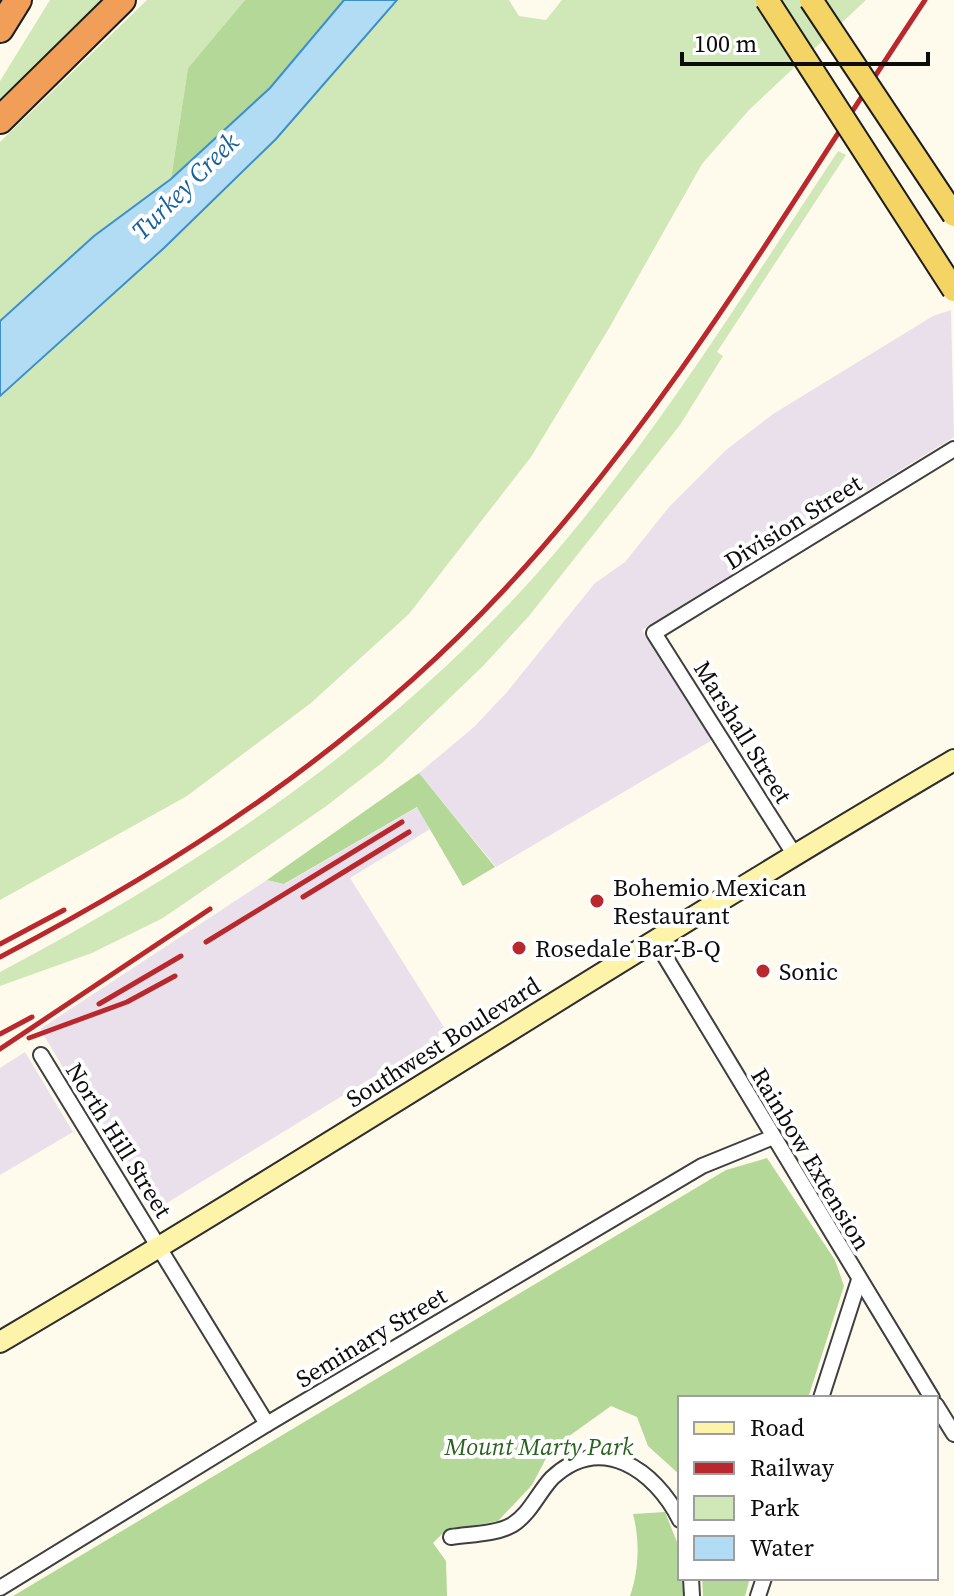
<svg xmlns="http://www.w3.org/2000/svg" width="954" height="1596" viewBox="0 0 954 1596" font-family="'Source Serif 4',serif">
	<style>
		.industrial { fill: #eae0eb }
		.green { fill: #d0e8b7 }
		.forest { fill: #b3d897 }
		.water { fill: #b2dbf4; stroke: #3b8fca; stroke-width: 2 }
		.lines { fill: none; stroke-linecap: round; stroke-linejoin: round }
		.street-casing { stroke: #3f3f3f; stroke-width: 18 }
		.secondary-casing { stroke: #2e2e2e; stroke-width: 24 }
		.highway-casing { stroke: #1d1d1d; stroke-width: 30 }
		.street { stroke: #fff; stroke-width: 14 }
		.secondary { stroke: #fdf4a9; stroke-width: 20 }
		.highway { stroke: #f19f58; stroke-width: 26 }
		.rail { stroke: #b8282d; stroke-width: 5 }
		.primary-bridge-casing { stroke: #1d1d1d; stroke-width: 26; stroke-linecap: butt }
		.primary-bridge { stroke: #f5d466; stroke-width: 22 }
		.poi-dot { fill: #b8282d; stroke: #fff; stroke-width: 3 }
		.labels { text-anchor: middle; dominant-baseline: central; stroke-width: 8; stroke-linejoin: round; paint-order: stroke }
		.street-label { font-size: 24px; fill: #0c0c0c; stroke: #fff }
		.poi-label { font-size: 24px; fill: #0c0c0c; stroke: #fff; text-anchor: start }
		.park-label { font-size: 24px; font-style: italic; fill: #2c621f; stroke: #fff }
		.water-label { font-size: 26px; font-style: italic; fill: #19619a; stroke: #fff }
	</style>
	<rect width="100%" height="100%" fill="#fffbec"/>
	<g class="industrial">
		<path d="M 951,310 L 954,437 L 642,630 L 714,739 L 496,867 L 419,773 L 474,727 L 507,692 L 595,583 L 625,562 L 669,507 L 726,450 L 773,414 L 933,316 Z"/>
		<path d="M 418,807 L 430,829 L 350,878 L 447,1032 L 157,1209 L 147,1208 L 40,1029 L 267,880 L 285,884 Z"/>
		<path d="M 25,1052 L 73,1132 L 0,1175 L 0,1068 Z"/>
	</g>
	<g class="green">
		<path d="M 50,0 L 110,0 L 0,110 L 0,81 Z"/>
		<path d="M 147,0 L 245,0 L 188,68 L 171,179 L 93,236 L 0,321 L 0,142 Z"/>
		<path d="M 397,0 L 509,0 L 519,16 L 546,20 L 562,0 L 866,0 L 749,110 L 702,164 L 608,330 L 531,457 L 409,614 L 311,703 L 187,796 L 0,900 L 0,396 L 164,248 L 276,139 Z"/>
		<path d="M 838,151 L 846,155 L 717,352 L 723,356 L 680,425 L 529,616 L 483,666 L 382,763 L 325,807 L 163,918 L 92,953 L 0,986 L 0,972 C 209,861 406,729 560,547 C 664,424 749,285 838,151 Z"/>
	</g>
	<g class="forest">
		<path d="M 245,0 L 344,0 L 270,88 L 171,179 L 188,68 Z"/>
		<path d="M 419,773 L 495,867 L 463,886 L 417,807 L 284,884 L 267,880 Z"/>
		<path d="M 767,1158 L 835,1260 L 844,1286 L 808,1398 L 680,1398 L 680,1475 L 648,1446 L 637,1417 L 611,1406 L 551,1449 L 532,1485 L 498,1521 L 445,1531 L 433,1543 L 446,1561 L 447,1596 L 13,1596 L 726,1170 Z"/>
		<path d="M 665,1512 L 677,1542 L 684,1596 L 630,1596 C 639,1571 640,1540 633,1514 Z"/>
		<path d="M 702,1578 L 750,1578 L 745,1596 L 703,1596 Z"/>
	</g>
	<path class="water" d="M 344,0 L 397,0 L 276,139 L 164,248 L 0,396 L 0,321 L 94,236 L 171,179 L 270,88 Z"/>
	<g class="lines">
		<g class="street-casing">
			<g id="street">
				<path d="M 794,854 L 654,633 L 954,449"/>
				<path d="M 655,940 L 932,1398"/>
				<path d="M 41,1055 L 267,1424"/>
				<path d="M 821,1398 L 859,1280"/>
				<path d="M 936,1405 L 954,1434"/>
				<path d="M 451,1537 C 470,1534 496,1534 512,1525 C 530,1514 538,1493 552,1478 C 601,1432 655,1470 680,1520"/>
				<path d="M 691,1578 L 692,1596"/>
				<path d="M 0,1588 L 267,1424 L 702,1166 L 771,1138"/>
				<path d="M 758,1596 L 764,1578"/>
			</g>
		</g>
		<g class="secondary-casing">
			<path id="secondary" d="M 0,1342 C 321,1153 633,949 954,760"/>
		</g>
		<g class="highway-casing">
			<g id="highway">
				<path d="M 0,29 L 18,0"/>
				<path d="M 0,120 L 122,0"/>
			</g>
		</g>
		<use href="#street" class="street"/>
		<use href="#secondary" class="secondary"/>
		<use href="#highway" class="highway"/>
		<g class="rail">
			<path d="M 303,897 L 409,832"/>
			<path d="M 206,942 L 402,822"/>
			<path d="M 0,944 L 64,910"/>
			<path d="M 0,957 C 186,860 359,745 503,591 C 669,414 791,201 925,0"/>
			<path d="M 99,1004 L 181,956"/>
			<path d="M 0,1034 L 32,1017"/>
			<path d="M 29,1038 L 127,1002 L 175,976"/>
			<path d="M 0,1049 L 210,909"/>
		</g>
		<g class="primary-bridge-casing">
			<g id="primary-bridge">
				<path d="M 767,0 L 954,290"/>
				<path d="M 811,0 L 954,215"/>
			</g>
		</g>
		<use href="#primary-bridge" class="primary-bridge"/>
	</g>
	<g class="poi-dot">
		<circle cx="597" cy="901" r="8"/>
		<circle cx="519" cy="948" r="8"/>
		<circle cx="763" cy="971" r="8"/>
	</g>
	<g class="labels">
		<g class="street-label">
			<text transform="translate(793 522) rotate(-32)">Division Street</text>
			<text transform="translate(743 732) rotate(58)">Marshall Street</text>
			<text transform="translate(443 1042) rotate(-32)">Southwest Boulevard</text>
			<text transform="translate(119 1140) rotate(58)">North Hill Street</text>
			<text transform="translate(811 1159) rotate(59)">Rainbow Extension</text>
			<text transform="translate(371 1337) rotate(-31)">Seminary Street</text>
		</g>
		<g class="poi-label">
			<text x="613" y="887">Bohemio Mexican<tspan x="613" dy="28">Restaurant</tspan></text>
			<text x="535" y="948">Rosedale Bar-B-Q</text>
			<text x="779" y="971">Sonic</text>
		</g>
		<g class="park-label">
			<text x="539" y="1446">Mount Marty Park</text>
		</g>
		<g class="water-label">
			<text transform="translate(185 186) rotate(-45)">Turkey Creek</text>
		</g>
	</g>
	<rect x="678" y="1396" width="260" height="184" fill="#ffffff" stroke="#9e9e9e" stroke-width="2"/>
	<rect x="694" y="1422" width="40" height="12" fill="#fdf4a9" stroke="#9e9e9e" stroke-width="2"/>
	<text x="750" y="1436" font-size="24" fill="#0c0c0c">Road</text>
	<rect x="694" y="1462" width="40" height="12" fill="#b8282d" stroke="#9e9e9e" stroke-width="2"/>
	<text x="750" y="1476" font-size="24" fill="#0c0c0c">Railway</text>
	<rect x="694" y="1496" width="40" height="24" fill="#d0e8b7" stroke="#9e9e9e" stroke-width="2"/>
	<text x="750" y="1516" font-size="24" fill="#0c0c0c">Park</text>
	<rect x="694" y="1536" width="40" height="24" fill="#b2dbf4" stroke="#9e9e9e" stroke-width="2"/>
	<text x="750" y="1556" font-size="24" fill="#0c0c0c">Water</text>
	<path d="M682 52v12h246v-12" fill="none" stroke="#0c0c0c" stroke-width="4"/>
	<text x="694" y="52" font-size="24" fill="#0c0c0c" stroke="#ffffff" stroke-width="6" paint-order="stroke">100 m</text>
</svg>
